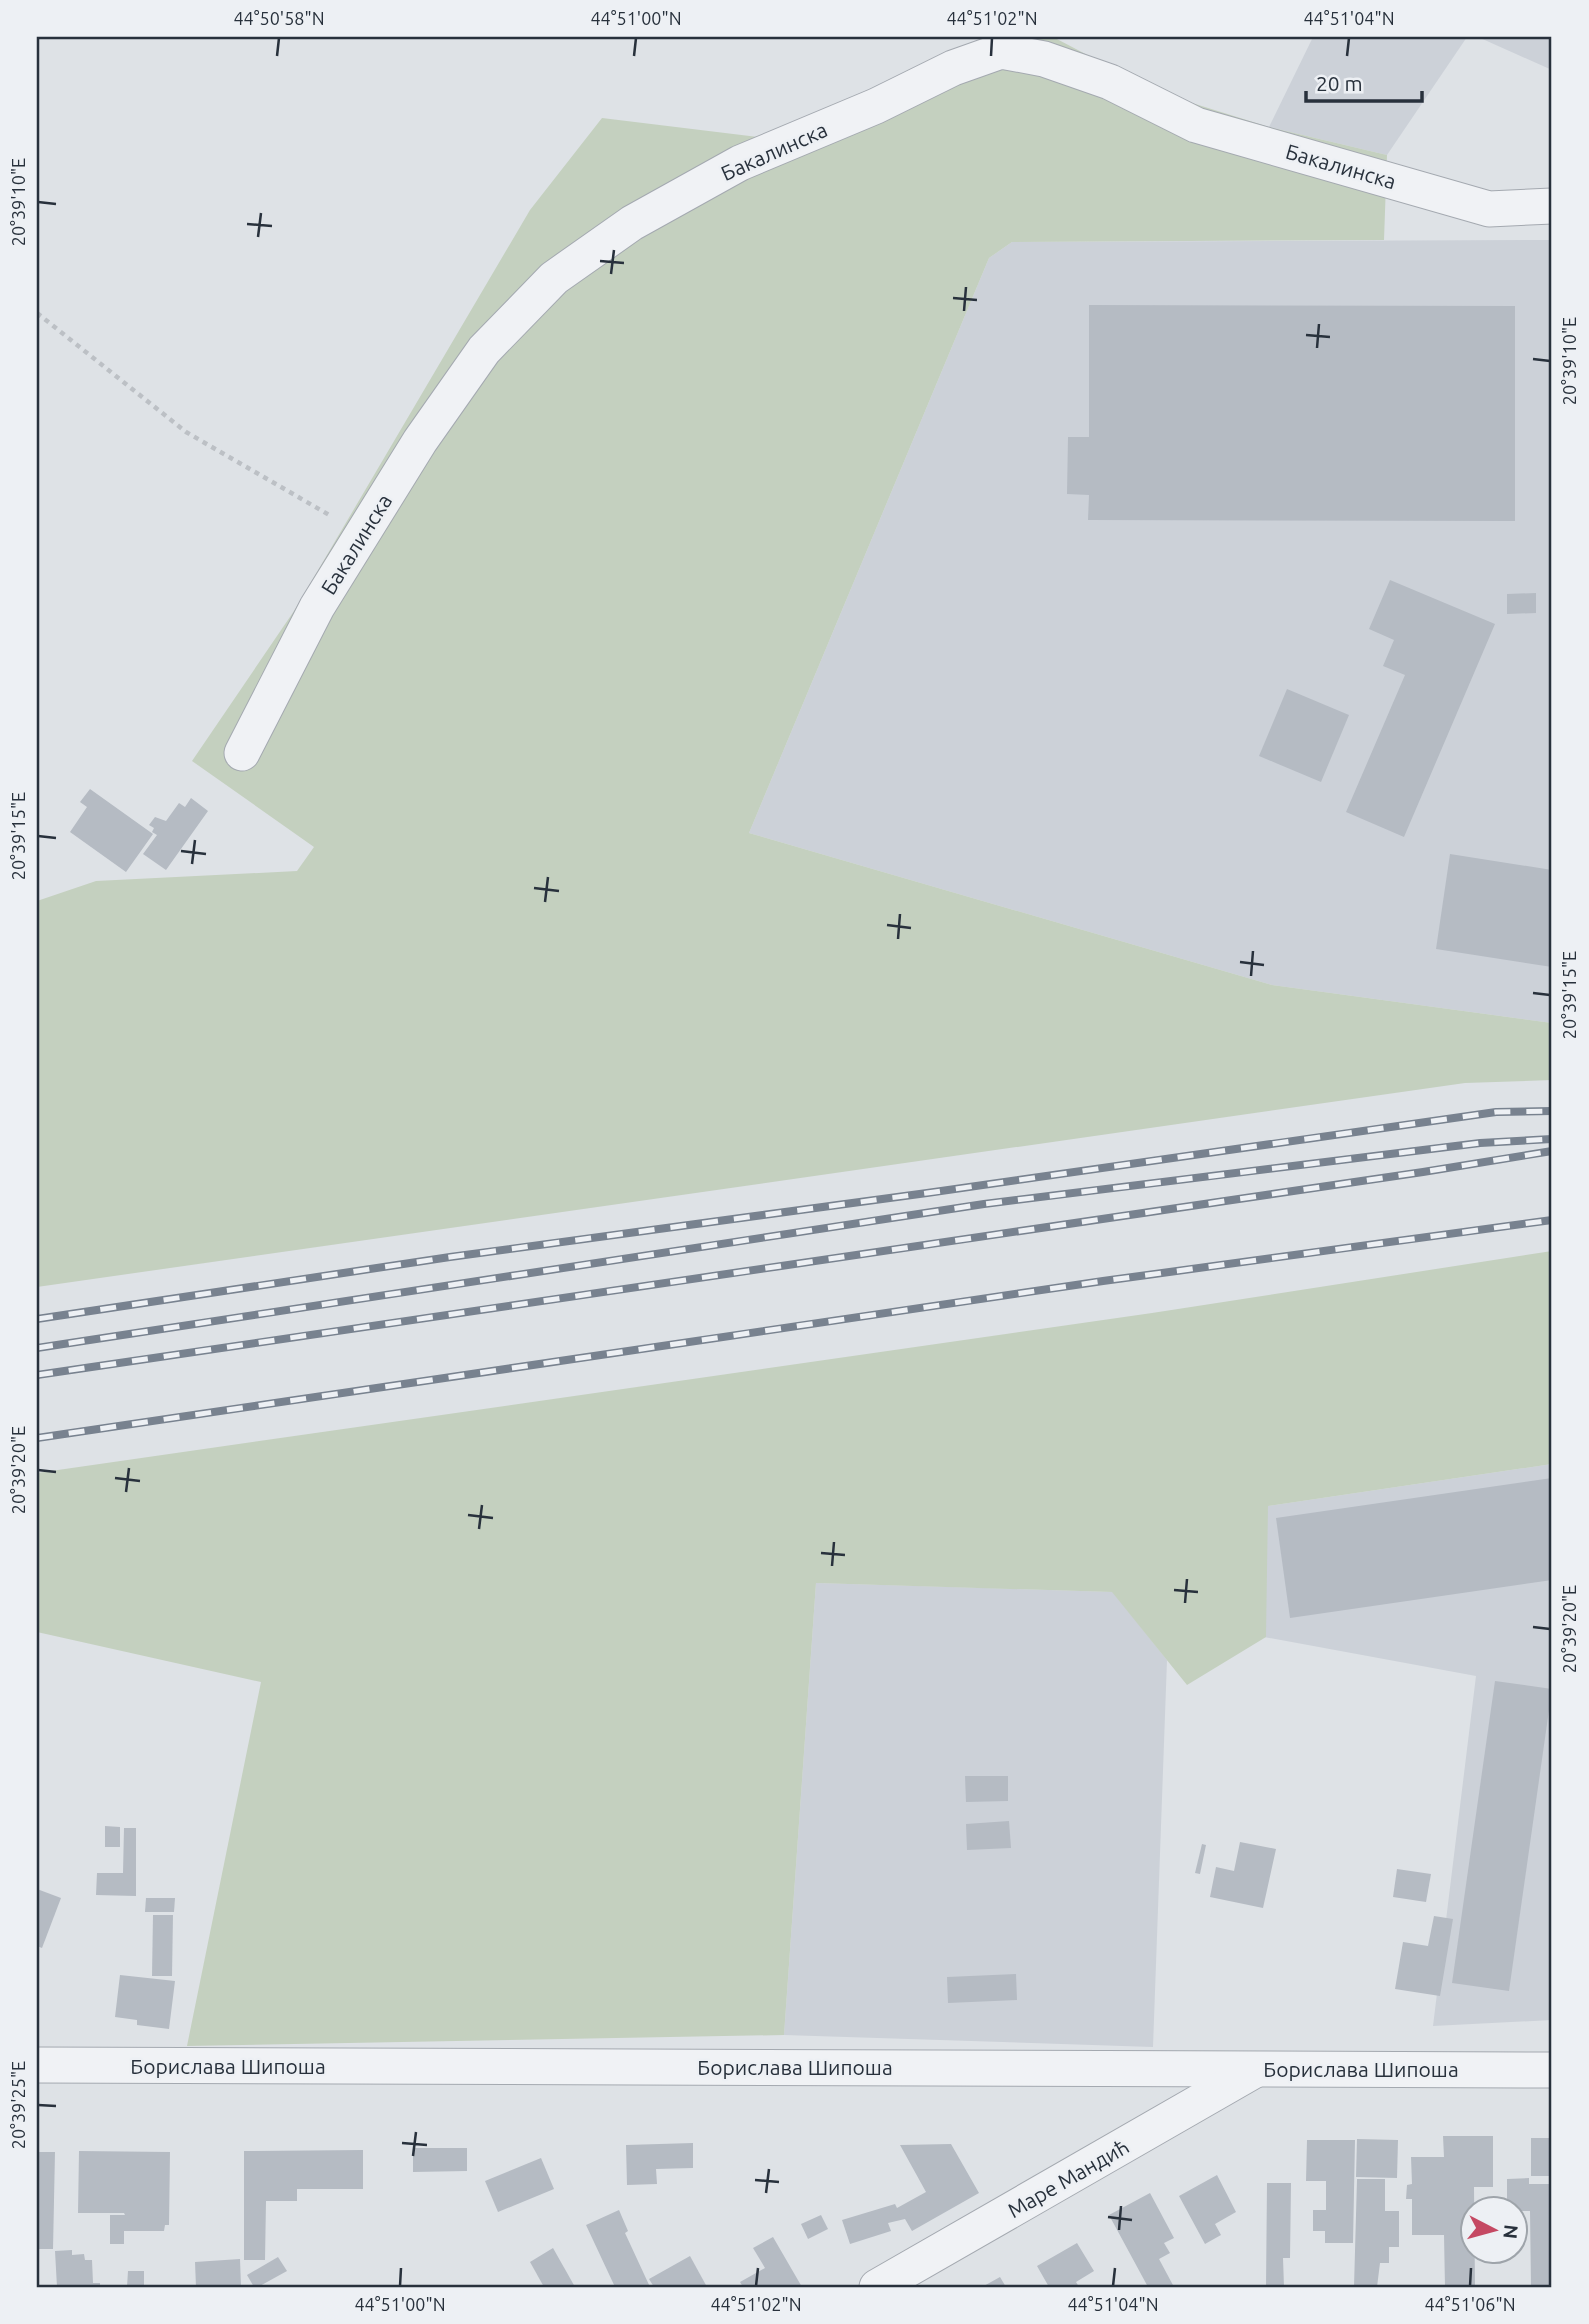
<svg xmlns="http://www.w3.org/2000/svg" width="1589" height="2324" viewBox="0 0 1589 2324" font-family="Ubuntu,sans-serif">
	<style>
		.built { fill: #ccd1d8 }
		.green { fill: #c4d0bf }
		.building { fill: #b5bbc3 }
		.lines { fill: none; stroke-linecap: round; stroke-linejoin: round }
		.street-casing { stroke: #a4a9b0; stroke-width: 37 }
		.path { stroke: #bcc0c5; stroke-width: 4.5; stroke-dasharray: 5 5; stroke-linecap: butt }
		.street { stroke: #f0f2f5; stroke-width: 35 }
		.rail-casing { stroke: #78828f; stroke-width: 8 }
		.rail { stroke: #edf0f4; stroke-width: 5; stroke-dasharray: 16; stroke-linecap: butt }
		.ticks { fill: none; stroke: #28313c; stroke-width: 2.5 }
		.labels { text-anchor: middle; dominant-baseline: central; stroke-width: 5; stroke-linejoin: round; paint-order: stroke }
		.street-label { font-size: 21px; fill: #28313c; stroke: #edf0f4 }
		.neatline { fill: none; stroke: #28313c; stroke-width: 2.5 }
		.ticks-label { font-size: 18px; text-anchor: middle; fill: #28313c }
	</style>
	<rect width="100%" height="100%" fill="#dee2e6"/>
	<g class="built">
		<path d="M 1313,37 L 1467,37 L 1387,155 L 1269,127 Z"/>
		<path d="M 1478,37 L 1552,37 L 1552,70 Z"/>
		<path d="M 1552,240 L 1552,1023 L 1272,985 L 749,833 L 989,258 L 1012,242 Z"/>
		<path d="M 1552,1464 L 1552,2020 L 1433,2026 L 1476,1676 L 1248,1634 L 1268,1506 Z"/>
		<path d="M 816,1583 L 1113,1592 L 1167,1660 L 1153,2047 L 784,2035 Z"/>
	</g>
	<g class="green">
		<path d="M 1004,37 L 1053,37 L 1160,93 L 1269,127 L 1387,155 L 1384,240 L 1012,242 L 989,258 L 749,833 L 1272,985 L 1552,1023 L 1552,1080 L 1465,1083 L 37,1287 L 37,901 L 96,881 L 297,871 L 314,847 L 192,761 L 294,611 L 530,210 L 602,118 L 775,139 Z"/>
		<path d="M 1552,1251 L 1552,1464 L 1268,1506 L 1266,1637 L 1187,1685 L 1112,1592 L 816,1583 L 784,2035 L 187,2046 L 261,1682 L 37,1632 L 37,1473 L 1152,1313 Z"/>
	</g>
	<g class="building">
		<path d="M 1089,305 L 1515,306 L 1515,521 L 1088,520 L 1089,495 L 1067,494 L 1068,437 L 1089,437 Z"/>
		<path d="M 1390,580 L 1495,624 L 1404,837 L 1346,812 L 1405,675 L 1383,666 L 1394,640 L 1369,629 Z"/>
		<path d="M 1536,593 L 1536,613 L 1507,614 L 1507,594 Z"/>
		<path d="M 1287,689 L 1349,715 L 1321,782 L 1259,756 Z"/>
		<path d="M 90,789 L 153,834 L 126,872 L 70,832 L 87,807 L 80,802 Z"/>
		<path d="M 191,798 L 208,811 L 166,870 L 143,854 L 157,835 L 152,832 L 154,828 L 149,825 L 155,817 L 166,821 L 179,803 L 185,807 Z"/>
		<path d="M 1450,854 L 1552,870 L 1552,967 L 1436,949 Z"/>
		<path d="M 1552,1478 L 1552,1580 L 1290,1618 L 1276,1518 Z"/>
		<path d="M 1495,1681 L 1552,1689 L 1509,1991 L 1452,1983 Z"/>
		<path d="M 965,1776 L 1008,1776 L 1008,1801 L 966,1802 Z"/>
		<path d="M 1009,1821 L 1011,1848 L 967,1850 L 966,1824 Z"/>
		<path d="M 105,1826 L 120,1827 L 120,1847 L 105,1847 Z"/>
		<path d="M 124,1828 L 136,1828 L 136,1896 L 96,1895 L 97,1873 L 123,1873 Z"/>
		<path d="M 1240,1842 L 1276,1849 L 1263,1908 L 1210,1897 L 1216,1867 L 1234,1871 Z"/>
		<path d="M 1202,1844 L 1206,1845 L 1200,1874 L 1195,1873 Z"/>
		<path d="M 1397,1869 L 1431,1874 L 1426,1902 L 1393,1897 Z"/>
		<path d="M 37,1889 L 61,1898 L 42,1948 L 37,1946 Z"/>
		<path d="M 146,1898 L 175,1898 L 174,1912 L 145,1912 Z"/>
		<path d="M 153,1915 L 173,1915 L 172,1976 L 152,1976 Z"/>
		<path d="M 1434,1916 L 1453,1919 L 1440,1996 L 1395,1989 L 1403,1942 L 1428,1946 Z"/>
		<path d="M 1016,1974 L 1017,2000 L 948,2003 L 947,1977 Z"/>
		<path d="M 120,1975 L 175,1981 L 169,2029 L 137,2025 L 137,2020 L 115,2017 Z"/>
		<path d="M 1443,2136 L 1493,2136 L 1493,2187 L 1474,2187 L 1475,2287 L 1445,2287 L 1444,2235 L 1412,2235 L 1412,2199 L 1406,2199 L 1407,2185 L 1412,2184 L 1411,2157 L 1444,2157 Z"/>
		<rect x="1531" y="2138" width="21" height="38"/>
		<path d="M 1357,2139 L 1398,2140 L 1397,2178 L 1356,2177 Z"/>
		<path d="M 1307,2140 L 1355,2140 L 1353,2243 L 1325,2243 L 1325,2231 L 1313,2231 L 1313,2210 L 1326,2210 L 1326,2181 L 1306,2181 Z"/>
		<path d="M 693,2143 L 693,2168 L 656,2169 L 657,2184 L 627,2185 L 626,2145 Z"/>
		<path d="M 951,2144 L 979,2193 L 912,2231 L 905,2219 L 888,2223 L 891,2231 L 850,2244 L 842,2220 L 895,2204 L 897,2208 L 926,2192 L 900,2145 Z"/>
		<path d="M 413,2148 L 467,2148 L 467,2171 L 413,2172 Z"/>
		<path d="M 363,2150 L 363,2189 L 297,2189 L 297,2201 L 266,2201 L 265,2260 L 244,2260 L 244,2151 Z"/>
		<path d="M 79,2151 L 170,2152 L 169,2225 L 165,2225 L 164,2231 L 124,2231 L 124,2244 L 110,2244 L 110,2215 L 125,2215 L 124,2213 L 78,2213 Z"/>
		<path d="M 37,2152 L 55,2152 L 53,2249 L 37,2249 Z"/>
		<path d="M 541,2158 L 554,2189 L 498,2212 L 485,2181 Z"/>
		<path d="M 1217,2175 L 1236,2212 L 1215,2224 L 1221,2235 L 1205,2244 L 1179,2196 Z"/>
		<path d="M 1529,2178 L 1529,2184 L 1552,2184 L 1552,2287 L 1531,2287 L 1530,2211 L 1516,2211 L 1516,2208 L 1507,2208 L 1507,2179 Z"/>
		<path d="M 1357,2179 L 1385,2179 L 1385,2211 L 1399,2211 L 1399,2247 L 1389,2247 L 1389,2263 L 1380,2263 L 1377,2287 L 1354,2287 Z"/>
		<path d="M 1267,2183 L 1291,2183 L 1290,2258 L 1283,2258 L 1284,2287 L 1266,2287 Z"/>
		<path d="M 1150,2193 L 1174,2238 L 1164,2243 L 1170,2253 L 1159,2259 L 1174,2287 L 1148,2287 L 1109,2215 Z"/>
		<path d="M 619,2210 L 628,2231 L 625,2233 L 650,2287 L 615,2287 L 586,2225 Z"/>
		<path d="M 821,2215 L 828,2229 L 808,2239 L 801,2224 Z"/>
		<path d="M 773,2237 L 802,2287 L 743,2287 L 740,2282 L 765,2268 L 753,2248 Z"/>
		<path d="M 1077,2243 L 1094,2271 L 1076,2282 L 1079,2287 L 1049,2287 L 1037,2266 Z"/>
		<path d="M 553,2248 L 575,2287 L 544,2287 L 530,2262 Z"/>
		<path d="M 72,2250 L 72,2255 L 84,2254 L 85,2260 L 92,2260 L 93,2283 L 100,2283 L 100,2287 L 57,2287 L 55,2251 Z"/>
		<path d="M 690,2256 L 707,2287 L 654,2287 L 649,2279 Z"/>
		<path d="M 278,2257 L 287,2271 L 258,2287 L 254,2287 L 247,2275 Z"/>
		<path d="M 240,2259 L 241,2287 L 196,2287 L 195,2262 Z"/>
		<path d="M 128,2271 L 144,2271 L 144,2287 L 127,2287 Z"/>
		<path d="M 1000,2277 L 1006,2287 L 982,2287 Z"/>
	</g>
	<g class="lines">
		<g class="street-casing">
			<g id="street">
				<path d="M 242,753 L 317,607 L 420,441 L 484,350 L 554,278 L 632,223 L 740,163 L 876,106 L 953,68 L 1001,51 L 1044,59 L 1110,82 L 1196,125 L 1489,209 L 1552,206"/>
				<path d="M 37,2065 L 1552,2070"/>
				<path d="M 877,2287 L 1255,2070"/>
			</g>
		</g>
		<path class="path" d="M 37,313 L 186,432 L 331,516"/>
		<use href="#street" class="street"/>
		<g class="rail-casing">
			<g id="rail">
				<path d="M 37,1319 L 450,1257 L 927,1193 L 1496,1112 L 1552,1111"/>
				<path d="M 37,1348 L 984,1204 L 1480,1143 L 1552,1139"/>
				<path d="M 37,1375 L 1423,1172 L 1552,1151"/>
				<path d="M 37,1438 L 1103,1281 L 1552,1220"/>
			</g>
		</g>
		<use href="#rail" class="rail"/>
	</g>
	<path class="ticks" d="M 277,56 L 279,38M 634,56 L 636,38M 991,56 L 992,38M 1347,56 L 1349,38M 38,202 L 56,204M 247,224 L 272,226M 258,237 L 261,213M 600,261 L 624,263M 611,274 L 614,250M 953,298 L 977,300M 964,311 L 966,287M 1306,335 L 1330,337M 1317,348 L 1319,324M 1533,359 L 1550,361M 38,836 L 56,838M 181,851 L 206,854M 192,864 L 195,840M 534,888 L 559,891M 545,902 L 548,877M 887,925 L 911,928M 898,939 L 900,914M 1240,962 L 1264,965M 1251,976 L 1253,951M 1533,993 L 1550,995M 38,1470 L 56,1472M 115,1478 L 140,1481M 126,1492 L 129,1468M 468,1515 L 493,1518M 479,1529 L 482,1505M 821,1553 L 845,1555M 832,1566 L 834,1542M 1174,1590 L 1198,1592M 1185,1603 L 1187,1579M 1533,1627 L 1550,1629M 38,2105 L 56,2106M 402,2143 L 427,2145M 413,2156 L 416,2132M 755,2180 L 779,2182M 766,2193 L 769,2169M 1108,2217 L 1132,2220M 1119,2230 L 1121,2206M 400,2286 L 401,2268M 756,2286 L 758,2268M 1113,2286 L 1115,2268M 1470,2286 L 1471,2268"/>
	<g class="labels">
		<g class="street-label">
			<text transform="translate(774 151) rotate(-24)">Бакалинска</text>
			<text transform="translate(1341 166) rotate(16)">Бакалинска</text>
			<text transform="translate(356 544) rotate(-58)">Бакалинска</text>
			<text x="228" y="2066">Борислава Шипоша</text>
			<text x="795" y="2067">Борислава Шипоша</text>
			<text x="1361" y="2069">Борислава Шипоша</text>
			<text transform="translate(1068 2178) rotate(-30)">Маре Мандић</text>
		</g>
	</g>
	<rect width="1589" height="2324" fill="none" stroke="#edf0f4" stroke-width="77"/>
	<g transform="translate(1494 2230) rotate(96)"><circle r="33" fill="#edf0f4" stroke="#9ea4aa" stroke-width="2"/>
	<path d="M0-5L12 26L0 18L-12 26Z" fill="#c54963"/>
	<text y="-10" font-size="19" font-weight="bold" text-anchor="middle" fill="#28313c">N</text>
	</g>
	<path d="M1306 91v10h116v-10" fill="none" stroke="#28313c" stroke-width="3.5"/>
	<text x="1316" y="91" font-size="21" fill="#28313c" stroke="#edf0f4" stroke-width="5" paint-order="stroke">20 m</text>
	<rect x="38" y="38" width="1512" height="2248" class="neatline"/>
	<g class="ticks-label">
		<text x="279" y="25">44°50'58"N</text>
		<text x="636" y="25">44°51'00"N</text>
		<text x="992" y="25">44°51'02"N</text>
		<text x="1349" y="25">44°51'04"N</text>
		<text transform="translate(19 202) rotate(-90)" y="6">20°39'10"E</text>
		<text transform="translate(1570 361) rotate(-90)" y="6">20°39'10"E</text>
		<text transform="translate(19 836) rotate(-90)" y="6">20°39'15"E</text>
		<text transform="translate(1570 995) rotate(-90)" y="6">20°39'15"E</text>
		<text transform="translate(19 1470) rotate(-90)" y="6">20°39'20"E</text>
		<text transform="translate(1570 1629) rotate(-90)" y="6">20°39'20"E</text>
		<text transform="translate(19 2105) rotate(-90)" y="6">20°39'25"E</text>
		<text x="400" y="2311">44°51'00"N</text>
		<text x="756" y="2311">44°51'02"N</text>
		<text x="1113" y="2311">44°51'04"N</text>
		<text x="1470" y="2311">44°51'06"N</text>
	</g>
</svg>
